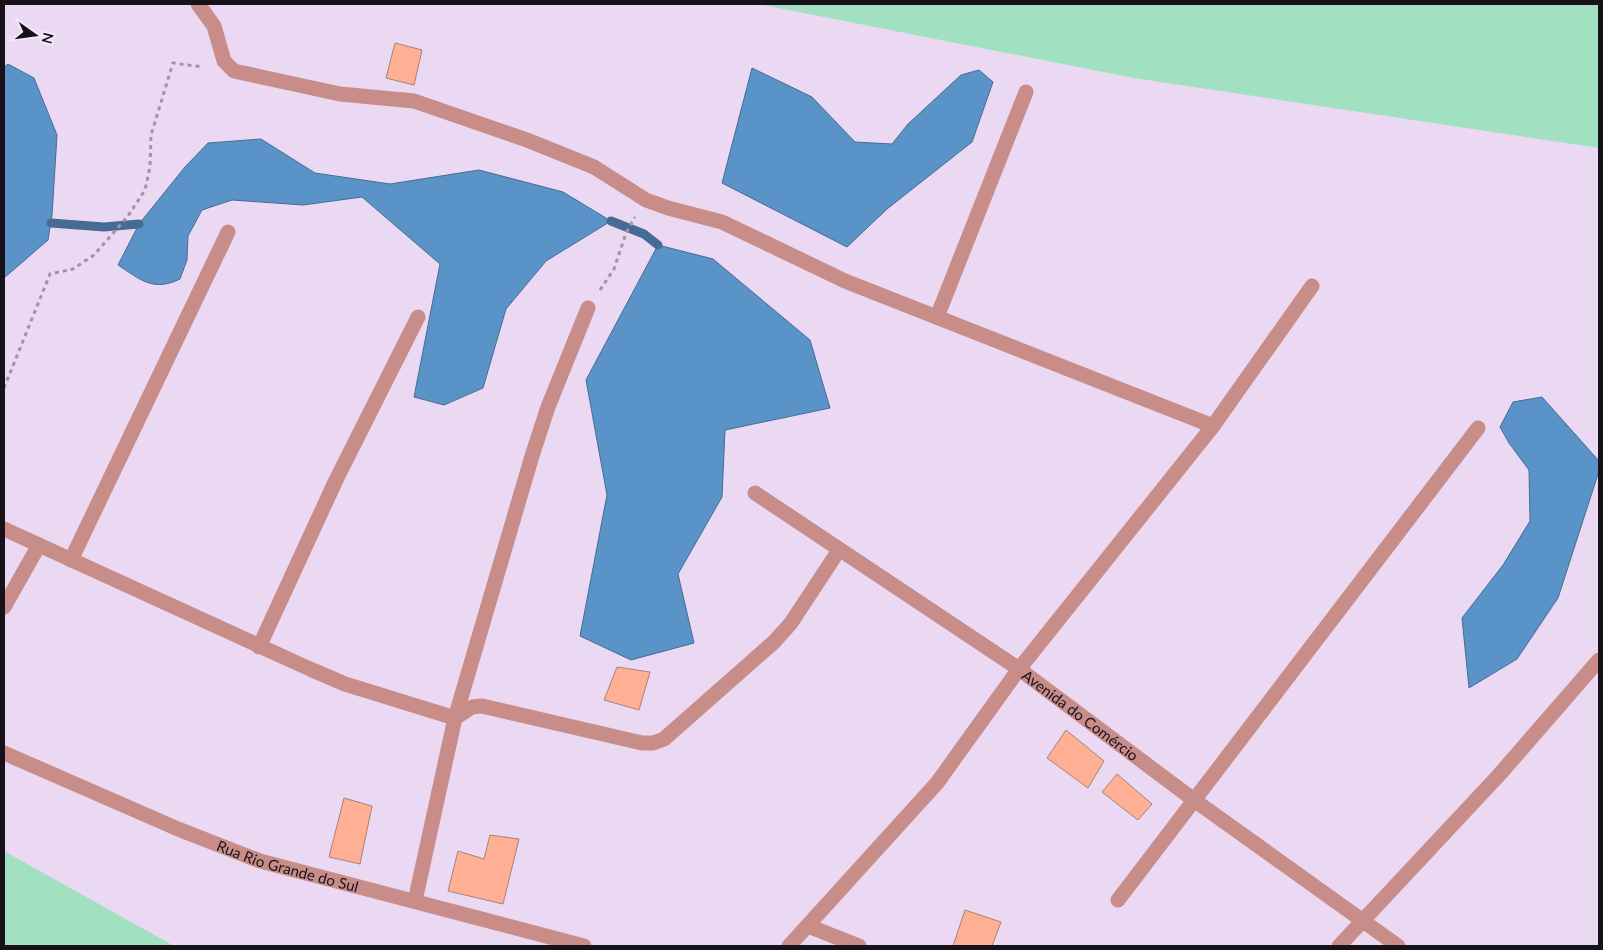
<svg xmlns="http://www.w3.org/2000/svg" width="1603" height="950" viewBox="0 0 1603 950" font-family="Lato,sans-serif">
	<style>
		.green { fill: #a1e1c1 }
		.water { fill: #5a93c8; stroke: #466c94 }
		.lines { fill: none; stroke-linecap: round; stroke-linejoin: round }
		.stream { stroke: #466c94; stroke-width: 9 }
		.building { fill: #ffb094; stroke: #a28479 }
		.path { stroke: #a293a7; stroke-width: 3; stroke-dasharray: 4 4; stroke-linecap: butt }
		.minor { stroke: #c88d88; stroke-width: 15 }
		.labels { text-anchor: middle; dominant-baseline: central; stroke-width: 4.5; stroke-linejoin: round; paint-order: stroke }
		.street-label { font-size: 15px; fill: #17111a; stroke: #f6e7fc }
	</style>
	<rect width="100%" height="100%" fill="#ebd8f2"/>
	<g class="green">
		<path d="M 758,4 L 1599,4 L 1599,148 L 1134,78 Z"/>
		<path d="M 4,851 L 174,946 L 4,946 Z"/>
	</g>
	<g class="water">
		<path d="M 8,64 L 34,78 L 57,135 L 52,215 L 48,240 L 4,278 L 4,67 Z"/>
		<path d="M 752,68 L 812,97 L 855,142 L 892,144 L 908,124 L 961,75 L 979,70 L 993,82 L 972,142 L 887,209 L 847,247 L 722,183 Z"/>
		<path d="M 261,139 L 315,173 L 390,184 L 479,170 L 563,192 L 611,221 L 546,261 L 506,309 L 483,388 L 444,405 L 414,397 L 440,264 L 362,197 L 303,205 L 232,200 L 202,210 L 188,236 L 187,260 L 180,279 C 153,292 141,280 118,265 L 139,224 L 185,167 L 208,143 Z"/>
		<path d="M 658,245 L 713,259 L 810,340 L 830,408 L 725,430 L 722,497 L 678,574 L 694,643 L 631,660 L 580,636 L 607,495 L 586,380 Z"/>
		<path d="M 1542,397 L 1599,461 L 1599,471 L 1558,598 L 1517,659 L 1469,688 L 1462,618 L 1503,565 L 1530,521 L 1529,470 L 1509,443 L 1500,427 L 1513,402 Z"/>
	</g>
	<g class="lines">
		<g class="stream">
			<path d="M 611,221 L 644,234 L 658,245"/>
			<path d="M 51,223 L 104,227 L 139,224"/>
		</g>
	</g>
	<g class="building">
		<path d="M 395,43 L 422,50 L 414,85 L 386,78 Z"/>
		<path d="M 617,667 L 650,672 L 639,710 L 604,700 Z"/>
		<path d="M 1066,730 L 1104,761 L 1088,788 L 1047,758 Z"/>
		<path d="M 1117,774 L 1152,804 L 1138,820 L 1102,792 Z"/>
		<path d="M 344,798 L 372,806 L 360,864 L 329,857 Z"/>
		<path d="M 490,835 L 519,839 L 503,904 L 448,891 L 458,851 L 484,859 Z"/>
		<path d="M 965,910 L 1001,922 L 992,946 L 953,946 Z"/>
	</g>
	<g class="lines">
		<g class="path">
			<path d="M 600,290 L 614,269 L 626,233 L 635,217"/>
			<path d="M 4,388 L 50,274 L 73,269 L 94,255 L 128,216 L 145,190 L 150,167 L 151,135 L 173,63 L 203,67"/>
		</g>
		<g class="minor">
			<path d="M 198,4 L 214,26 L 224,61 L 234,71 L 340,94 L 414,101 L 527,140 L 594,167 L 646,200 L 668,208 L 722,222 L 845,281 L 1213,426"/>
			<path d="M 937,317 L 1026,92"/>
			<path id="s1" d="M 755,493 L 1019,669 L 1194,800 L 1398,946"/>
			<path d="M 4,529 L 310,669 L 345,684 L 455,718 L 472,707 L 482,706 L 642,743 L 653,743 L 664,739 L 774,642 L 791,623 L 839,550"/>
			<path d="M 71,560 L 228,232"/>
			<path d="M 4,607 L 39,545"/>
			<path d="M 259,647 L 336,480 L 418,317"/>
			<path id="s2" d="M 4,753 L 178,829 L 260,861 L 584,946"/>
			<path d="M 1118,900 L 1478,428"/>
			<path d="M 415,901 L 455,718 L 532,456 L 548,407 L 588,308"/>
			<path d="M 808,926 L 859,946"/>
			<path d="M 789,946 L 937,783 L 1019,669 L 1213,426 L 1312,286"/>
			<path d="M 1339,946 L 1499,775 L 1599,660"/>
		</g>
	</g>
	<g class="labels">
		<g class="street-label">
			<text stroke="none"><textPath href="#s1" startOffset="394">Avenida do Comércio</textPath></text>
			<text stroke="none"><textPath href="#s2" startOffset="306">Rua Rio Grande do Sul</textPath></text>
		</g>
	</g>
	<rect width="1603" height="950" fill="none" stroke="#17111a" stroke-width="10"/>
	<g transform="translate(35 35) rotate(104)" stroke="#f6e7fc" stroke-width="4" paint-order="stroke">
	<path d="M0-4L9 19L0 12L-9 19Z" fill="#17111a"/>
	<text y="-8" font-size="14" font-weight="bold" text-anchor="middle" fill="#17111a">N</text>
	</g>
</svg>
